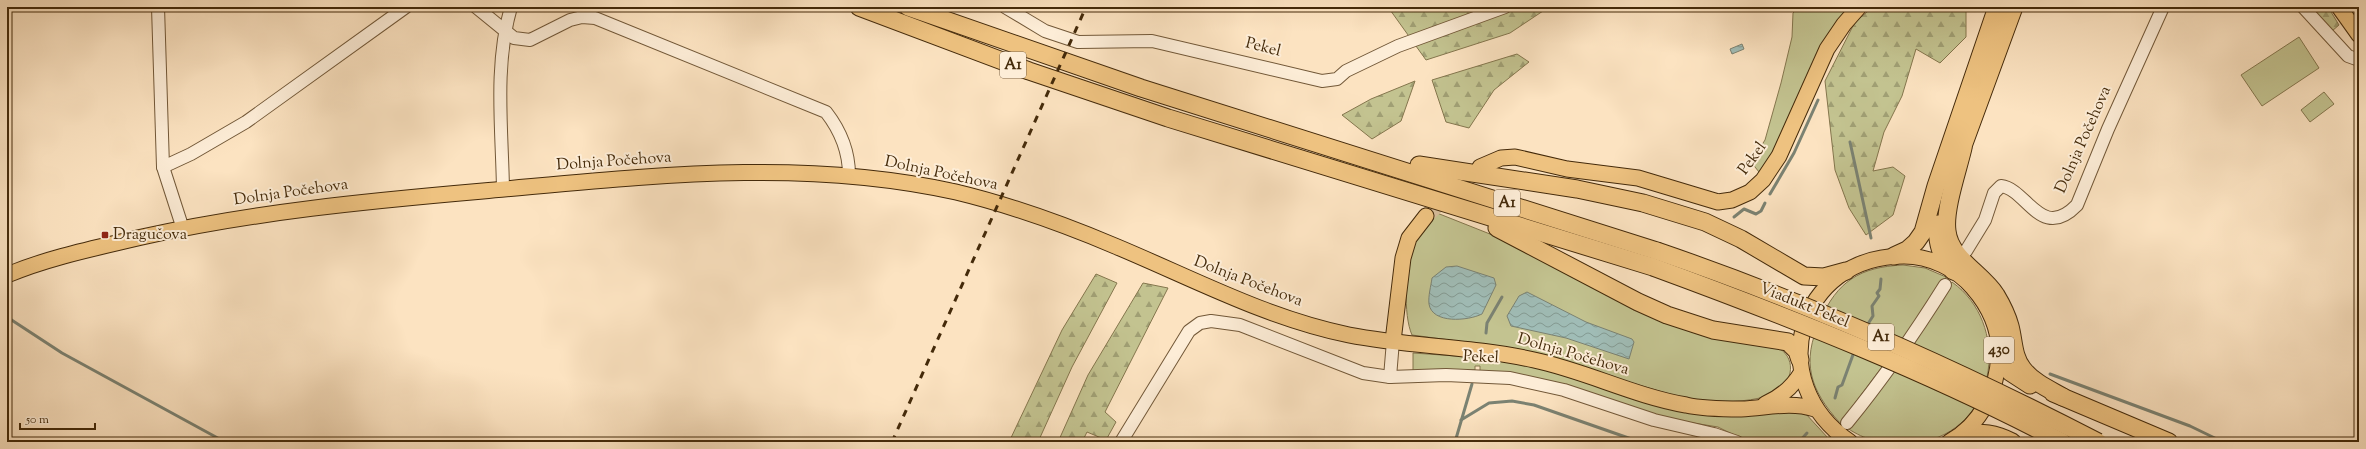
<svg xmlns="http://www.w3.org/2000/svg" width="2366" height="449" viewBox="0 0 2366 449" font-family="'Sorts Mill Goudy',serif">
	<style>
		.green { fill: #c3c390; stroke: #84764d }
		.forest { fill: url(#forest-firs); stroke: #84764d }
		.water { fill: url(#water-waves); stroke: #7b8272 }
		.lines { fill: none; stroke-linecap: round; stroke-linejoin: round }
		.stream { stroke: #7b8272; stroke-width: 3 }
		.minor-tunnel { stroke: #d7be9c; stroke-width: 12; stroke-dasharray: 12 6; stroke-linecap: butt }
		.major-tunnel { stroke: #d7be9c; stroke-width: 15; stroke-dasharray: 15 8; stroke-linecap: butt }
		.minor-casing { stroke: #725838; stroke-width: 14 }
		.major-casing { stroke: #442a0a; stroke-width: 17 }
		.highway-casing { stroke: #442a0a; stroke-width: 19 }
		.minor { stroke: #fdedd7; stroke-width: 12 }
		.major { stroke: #eec280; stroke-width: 15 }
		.highway { stroke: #eec280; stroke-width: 17 }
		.rail { stroke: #442a0a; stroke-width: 3; stroke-dasharray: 7 7; stroke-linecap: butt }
		.highway-bridge-casing { stroke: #442a0a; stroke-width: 19; stroke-linecap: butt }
		.highway-bridge { stroke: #eec280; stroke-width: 17 }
		.poi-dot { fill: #8f2418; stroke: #fdedd7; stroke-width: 1.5 }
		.labels { text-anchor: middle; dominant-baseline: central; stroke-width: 4; stroke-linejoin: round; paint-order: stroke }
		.shield { fill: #fdedd7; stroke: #7c6448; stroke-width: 1 }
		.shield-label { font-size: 15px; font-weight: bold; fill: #442a0a }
		.street-label { font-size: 16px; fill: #442a0a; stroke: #fdedd7 }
		.poi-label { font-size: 16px; fill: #442a0a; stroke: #fdedd7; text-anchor: start }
	</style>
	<defs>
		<pattern id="forest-firs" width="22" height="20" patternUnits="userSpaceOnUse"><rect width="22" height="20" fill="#c3c390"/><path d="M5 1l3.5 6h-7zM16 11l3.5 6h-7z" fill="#a09f74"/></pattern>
		<pattern id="water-waves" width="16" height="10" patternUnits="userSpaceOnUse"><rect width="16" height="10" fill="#a0bdb7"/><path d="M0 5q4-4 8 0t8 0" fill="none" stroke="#849a93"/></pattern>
	</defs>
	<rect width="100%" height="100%" fill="#fce3c1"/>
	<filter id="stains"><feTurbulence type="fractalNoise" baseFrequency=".005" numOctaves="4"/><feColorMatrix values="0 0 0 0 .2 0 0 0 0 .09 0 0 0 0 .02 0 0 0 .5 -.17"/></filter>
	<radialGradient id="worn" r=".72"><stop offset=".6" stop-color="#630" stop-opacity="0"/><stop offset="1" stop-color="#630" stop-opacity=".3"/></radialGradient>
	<g class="green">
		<path d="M 1799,7 L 1851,7 L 1798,97 L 1764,171 L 1759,172 L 1751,162 L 1765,140 L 1781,83 L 1792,37 L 1793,13 Z"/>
		<path d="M 2299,37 L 2319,68 L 2262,106 L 2241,75 Z"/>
		<path d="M 2324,92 L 2334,104 L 2310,122 L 2301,110 Z"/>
		<path d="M 1437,213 L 1495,236 L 1557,265 L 1780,349 C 1788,354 1792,363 1790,373 C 1783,410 1706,402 1679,397 L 1518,349 L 1412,335 C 1403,315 1405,266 1414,245 C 1418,234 1433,222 1437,213 Z"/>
		<path d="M 1903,265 L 1925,268 L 1946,277 L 1941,288 L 1840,423 C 1810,390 1801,362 1820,321 C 1837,281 1860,267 1903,265 Z"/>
		<path d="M 1952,282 C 2010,323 1999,424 1926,441 C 1918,443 1909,442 1902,442 C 1878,442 1867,441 1847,428 Z"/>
		<path d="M 1413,353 L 1484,358 L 1539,367 L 1624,394 L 1769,412 L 1805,413 L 1829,439 L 1827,442 L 1748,442 L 1718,427 L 1681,421 L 1480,371 L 1480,366 L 1475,366 L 1475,370 L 1413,372 Z"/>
	</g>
	<g class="forest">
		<path d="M 1388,7 L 1549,7 L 1510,33 L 1426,60 Z"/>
		<path d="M 1873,7 L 1966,7 L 1966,37 L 1940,63 L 1916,49 L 1902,96 L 1884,132 L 1873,171 L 1893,167 L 1905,176 L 1893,215 L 1866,235 L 1849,208 L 1835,170 L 1825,81 L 1855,22 Z"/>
		<path d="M 2309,7 L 2328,7 L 2339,25 L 2332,31 Z"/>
		<path d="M 1517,54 L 1529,62 L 1494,90 L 1469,128 L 1446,122 L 1432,80 Z"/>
		<path d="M 1415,81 L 1401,121 L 1372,139 L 1342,115 L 1371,99 Z"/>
		<path d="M 1096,274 L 1117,283 L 1072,367 L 1038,442 L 1009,442 L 1062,330 Z"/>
		<path d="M 1143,283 L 1168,288 L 1105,412 L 1116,422 L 1106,440 L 1087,432 L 1082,442 L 1058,442 L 1088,375 Z"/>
	</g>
	<g class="water">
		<path d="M 1742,44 L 1744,49 L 1732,54 L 1730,49 Z"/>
		<path d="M 1457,266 L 1494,278 L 1496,285 L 1482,314 C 1468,321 1432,324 1429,304 C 1428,296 1431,286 1432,278 L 1446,267 Z"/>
		<path d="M 1527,292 L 1586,322 L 1632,339 L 1634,342 L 1629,359 L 1566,338 L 1511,326 L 1507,316 L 1519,296 Z"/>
	</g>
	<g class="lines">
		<g class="stream">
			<path d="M 1850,142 L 1871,238"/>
			<path d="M 1770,194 L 1794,153 L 1818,100"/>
			<path d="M 1734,217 L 1744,209 L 1756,214 L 1761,211 L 1765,203"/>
			<path d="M 7,317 L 62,353 L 225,442"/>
			<path d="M 1866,327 L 1873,316 L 1872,306 L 1879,296 L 1877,293 L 1880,289 L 1881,279"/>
			<path d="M 1486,333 L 1487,323 L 1502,297"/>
			<path d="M 2050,374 L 2190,426 L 2223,442"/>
			<path d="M 1835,398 L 1838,387 L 1842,385 L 1854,352"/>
			<path d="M 1461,420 L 1489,403 L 1512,401 L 1534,405 L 1640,442"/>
			<path d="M 1455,442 L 1472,384"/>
			<path d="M 1799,442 L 1807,433"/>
		</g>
		<path class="minor-tunnel" d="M 1831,442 L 1844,426"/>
		<path class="major-tunnel" d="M 1426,216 L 1464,180"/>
		<g class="minor-casing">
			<g id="minor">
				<path d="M 158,7 L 163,167 L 183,229"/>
				<path d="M 476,7 L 514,38 L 530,40 L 570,20 L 582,17 L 595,18 L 826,112 C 840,130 849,151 849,175"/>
				<path d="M 1005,7 L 1045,31 L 1078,42 L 1152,41 L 1322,81 L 1337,79 L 1346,71 L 1398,46 L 1505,7"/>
				<path d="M 2303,7 L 2348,56 L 2359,60"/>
				<path d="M 163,167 L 191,154 L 246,122 L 406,7"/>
				<path d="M 503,189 C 502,128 494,66 511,7"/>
				<path d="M 1966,251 L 1985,220 L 1994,193 L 2001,186 C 2027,189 2041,242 2077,205 L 2108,129 L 2163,7"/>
				<path d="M 1390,377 L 1393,341"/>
				<path d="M 1847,423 C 1883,379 1915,333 1945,285"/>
				<path d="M 1121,442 L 1189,331 L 1200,323 L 1211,321 L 1240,325 L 1363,373 L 1390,377 L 1446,375 L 1510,378 L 1564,390 L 1654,420 L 1714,434 L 1737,442"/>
			</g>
		</g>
		<g class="major-casing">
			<g id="major">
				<path d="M 2339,7 L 2359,35"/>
				<path d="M 1480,167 L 1501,158 L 1515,157 L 1567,169 L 1638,178 L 1718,202 L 1732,200 L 1750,192 L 1763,180 L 1779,156 L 1827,49 L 1844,24 L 1859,7"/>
				<path d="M 7,275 C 50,257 96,248 142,237 C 254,212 368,201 483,191 C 642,177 798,157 956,192 C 1010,205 1063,224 1115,246 C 1192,278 1266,318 1349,335 C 1410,347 1473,346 1534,360 C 1586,371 1634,396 1686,405 C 1703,409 1723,409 1741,409 C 1767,408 1790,401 1815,409"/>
				<path d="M 1393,341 L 1403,258 L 1409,238 L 1426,216"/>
				<path d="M 1765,404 C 1781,397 1792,388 1801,373"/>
				<path d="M 1850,442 C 1762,382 1797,256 1904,256 C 1930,256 1957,269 1973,288 C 1989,306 2000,330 1999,354 C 1997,390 1982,424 1949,442"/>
			</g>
		</g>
		<g class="highway-casing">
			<g id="highway">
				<path d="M 859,7 L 1029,71 L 1168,118 L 1653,267"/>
				<path d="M 908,7 L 1141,88 L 1657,251"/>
				<path d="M 1963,148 C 1958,170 1944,209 1947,231 C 1950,259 1982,273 1996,295 C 2002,305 2007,315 2010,326 C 2014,341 2013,357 2023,369 C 2033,382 2049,389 2063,397"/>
				<path d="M 1959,157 L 2014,7"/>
				<path d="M 1419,165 L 1577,189 L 1643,203 L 1705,222 L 1741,239 L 1804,276 L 1824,277 L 1846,271"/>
				<path d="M 1938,224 C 1936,243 1941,256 1953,271"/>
				<path d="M 1497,228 L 1638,302 L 1667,315 L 1713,330 L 1788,342 L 1797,351 L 1800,360"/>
				<path d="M 1894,256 L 1907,250 L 1916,242 L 1923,232 L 1936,186 L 1997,7"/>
				<path d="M 1999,351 L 2010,372 L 2030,385"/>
				<path d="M 2053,393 L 2169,442"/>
				<path d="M 1963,434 C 1982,432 1995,433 2012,442"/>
			</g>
		</g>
		<use href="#minor" class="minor"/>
		<use href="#major" class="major"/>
		<use href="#highway" class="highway"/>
		<path class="rail" d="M 892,442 L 1086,7"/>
		<g class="highway-bridge-casing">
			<g id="highway-bridge">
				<path d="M 1657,251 C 1809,303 1955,368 2098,442"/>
				<path d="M 1653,267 C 1792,318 1931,373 2062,442"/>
			</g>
		</g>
		<use href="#highway-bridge" class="highway-bridge"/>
	</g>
	<rect class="poi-dot" x="101" y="231" width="8" height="8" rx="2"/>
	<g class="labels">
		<g class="shield">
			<rect x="1000" y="52" width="26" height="26" rx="3"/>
			<rect x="1494" y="190" width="26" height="26" rx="3"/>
			<rect x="1868" y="324" width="26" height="26" rx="3"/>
			<rect x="1984" y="337" width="30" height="26" rx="3"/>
		</g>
		<g class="shield-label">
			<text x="1013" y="65">A1</text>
			<text x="1507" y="203">A1</text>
			<text x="1881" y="337">A1</text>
			<text x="1999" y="350">430</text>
		</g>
		<g class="street-label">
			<text transform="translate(1263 48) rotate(14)">Pekel</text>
			<text transform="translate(2084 140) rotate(-66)">Dolnja Počehova</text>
			<text transform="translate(1753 159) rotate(-54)">Pekel</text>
			<text transform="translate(614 162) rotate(-4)">Dolnja Počehova</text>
			<text transform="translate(941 174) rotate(12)">Dolnja Počehova</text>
			<text transform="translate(291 193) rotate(-8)">Dolnja Počehova</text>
			<text transform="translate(1248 282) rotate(21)">Dolnja Počehova</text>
			<text transform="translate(1804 306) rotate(22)">Viadukt Pekel</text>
			<text transform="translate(1573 355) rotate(16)">Dolnja Počehova</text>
			<text transform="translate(1481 358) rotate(3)">Pekel</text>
		</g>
		<g class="poi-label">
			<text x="113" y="235">Dragučova</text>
		</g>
	</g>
	<rect width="2366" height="449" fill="none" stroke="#fce3c1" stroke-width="24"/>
	<rect x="8" y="8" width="2350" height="433" fill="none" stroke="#442a0a" stroke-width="2"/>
	<rect x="12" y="12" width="2342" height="425" fill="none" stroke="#442a0a"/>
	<path d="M20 423v6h75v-6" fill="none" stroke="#442a0a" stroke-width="2"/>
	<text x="26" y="423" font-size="12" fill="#442a0a" stroke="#fdedd7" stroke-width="3" paint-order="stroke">50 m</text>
	<rect width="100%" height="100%" filter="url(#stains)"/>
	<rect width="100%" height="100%" fill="url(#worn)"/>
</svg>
